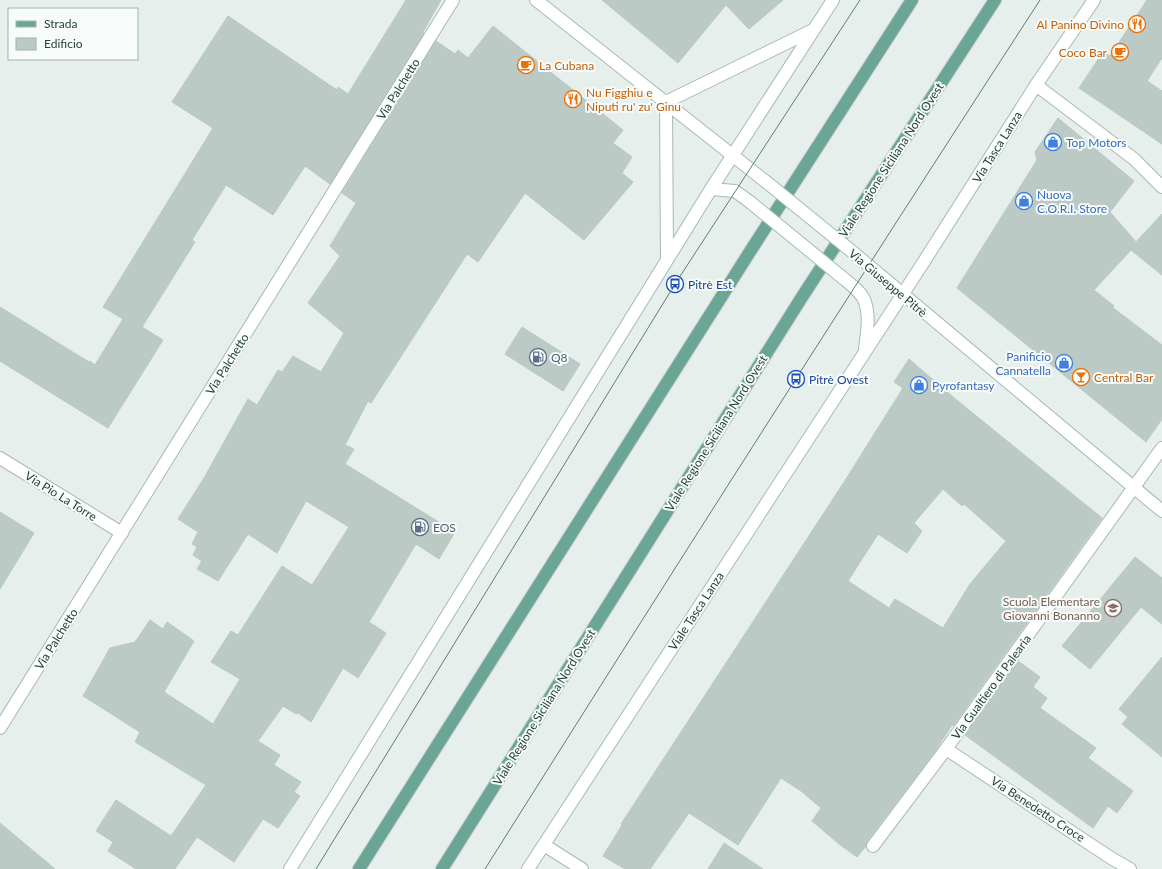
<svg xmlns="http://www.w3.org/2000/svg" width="1162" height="869" viewBox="0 0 1162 869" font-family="Lato,sans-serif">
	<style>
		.building { fill: #bbcac4; stroke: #b8c9c2; fill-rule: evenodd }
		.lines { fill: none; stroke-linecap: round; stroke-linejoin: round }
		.street-casing { stroke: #a8b8b2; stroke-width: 14 }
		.secondary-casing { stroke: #a4bbb3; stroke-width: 14 }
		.primary-casing { stroke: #c2cac8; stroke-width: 14 }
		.street { stroke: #fff; stroke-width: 12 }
		.secondary { stroke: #fff; stroke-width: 12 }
		.primary { stroke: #6aa596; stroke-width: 12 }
		.tram { stroke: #5f7d75; stroke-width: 1 }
		.secondary-bridge-casing { stroke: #a4bbb3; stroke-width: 14; stroke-linecap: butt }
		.secondary-bridge { stroke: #fff; stroke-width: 12 }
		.labels { text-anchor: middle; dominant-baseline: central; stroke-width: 4; stroke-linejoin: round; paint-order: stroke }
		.food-label { font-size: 12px; fill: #c56008; stroke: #f7fbf9; text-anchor: start }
		.street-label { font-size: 12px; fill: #24423a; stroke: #f7fbf9 }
		.shop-label { font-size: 12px; fill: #366cbe; stroke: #f7fbf9; text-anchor: start }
		.transit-label { font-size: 12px; fill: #164399; stroke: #f7fbf9; text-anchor: start }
		.service-label { font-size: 12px; fill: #4e5e75; stroke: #f7fbf9; text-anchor: start }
		.education-label { font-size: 12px; fill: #785e54; stroke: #f7fbf9; text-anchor: end }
	</style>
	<rect width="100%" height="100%" fill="#e6efeb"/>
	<g class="building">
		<path d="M 406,0 L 441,0 L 423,32 L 424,33 L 330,184 L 305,166 L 273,215 L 226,185 L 192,240 L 195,242 L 142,327 L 163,340 L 108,428 L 0,361 L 0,307 L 89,362 L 90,361 L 95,365 L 123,319 L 103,307 L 213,128 L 172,102 L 228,16 L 337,90 L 338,87 L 348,94 Z"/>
		<path d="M 602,0 L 783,0 L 749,29 L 726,5 L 678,63 Z"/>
		<path d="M 1147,0 L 1162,0 L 1162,58 L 1147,81 L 1162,91 L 1162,144 L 1079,88 L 1103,52 L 1110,56 Z"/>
		<path d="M 493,26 L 623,130 L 613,143 L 632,157 L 622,173 L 633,182 L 584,240 L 525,193 L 478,262 L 467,254 L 371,403 L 368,401 L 345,445 L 354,449 L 345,464 L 455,532 L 439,559 L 416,544 L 369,622 L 386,633 L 358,678 L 343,668 L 311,722 L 298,713 L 296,714 L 283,706 L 258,741 L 280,755 L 274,765 L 301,782 L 294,792 L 300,796 L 278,828 L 263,819 L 234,862 L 197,837 L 175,869 L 136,869 L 108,851 L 113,842 L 96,831 L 116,800 L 171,836 L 206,785 L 135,742 L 140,732 L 83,696 L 110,648 L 135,642 L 150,620 L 163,629 L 167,622 L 194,641 L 164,692 L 213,724 L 240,679 L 211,662 L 231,631 L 238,635 L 282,566 L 312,585 L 349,527 L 306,501 L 277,553 L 248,534 L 218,581 L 197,569 L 202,561 L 193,555 L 197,547 L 192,544 L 198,532 L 178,519 L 204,478 L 248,399 L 257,405 L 278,370 L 282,372 L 293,356 L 321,372 L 344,333 L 308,303 L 340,256 L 330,246 L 356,203 L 342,193 L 436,41 L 455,54 L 458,50 L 468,58 Z"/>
		<path d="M 1058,118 L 1134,181 L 1110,212 L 1136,242 L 1162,214 L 1162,275 L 1131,250 L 1094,290 L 1114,306 L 1112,307 L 1162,345 L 1162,419 L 1146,442 L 957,288 L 1037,160 L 1035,152 Z"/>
		<path d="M 522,327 L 580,364 L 563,391 L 505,354 Z"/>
		<path d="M 909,359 L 953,397 L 1102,518 L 953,726 L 952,725 L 933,754 L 867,841 L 866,846 L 857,857 L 839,844 L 812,821 L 821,808 L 801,791 L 781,778 L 738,845 L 689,813 L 650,869 L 625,869 L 603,856 L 622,825 L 621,824 L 846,479 L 903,388 L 894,382 ZM 943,489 L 962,506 L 964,504 L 1006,541 L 970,584 L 943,628 L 895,599 L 889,608 L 848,581 L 878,534 L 907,553 L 922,531 L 914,523 Z"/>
		<path d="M 0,512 L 34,533 L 0,589 Z"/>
		<path d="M 1135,557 L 1162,578 L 1162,624 L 1141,607 L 1090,669 L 1062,646 Z"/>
		<path d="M 1162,657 L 1162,757 L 1122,724 L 1128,717 L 1119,709 Z"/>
		<path d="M 1018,661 L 1040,677 L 1033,687 L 1047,698 L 1040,708 L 1096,748 L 1088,758 L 1133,791 L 1117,813 L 1108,806 L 1093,828 L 965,735 Z"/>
		<path d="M 0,823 L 55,869 L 0,869 Z"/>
		<path d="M 724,843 L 763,869 L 708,869 Z"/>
	</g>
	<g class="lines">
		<g class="street-casing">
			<g id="street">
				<path d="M 1036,85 L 1134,159 L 1162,187"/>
				<path d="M 0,458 L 122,533"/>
				<path d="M 0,728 L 453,0"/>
				<path d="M 946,749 L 1111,858 L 1130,869"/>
				<path d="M 544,845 L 582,869"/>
				<path d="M 873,846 L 946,749 L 1162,448"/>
			</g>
		</g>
		<g class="secondary-casing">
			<g id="secondary">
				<path d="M 536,0 L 765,181"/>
				<path d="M 666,102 L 813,30"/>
				<path d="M 666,102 L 667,259"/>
				<path d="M 711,189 L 735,191 L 750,202"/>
				<path d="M 855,254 L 1162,511"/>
				<path d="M 843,278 C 850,284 862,292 865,302 C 870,317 867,333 865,349"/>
				<path d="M 290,869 L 711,189 L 833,0"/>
				<path d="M 528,869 L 923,263 L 1036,85 L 1094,0"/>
			</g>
		</g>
		<g class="primary-casing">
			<g id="primary">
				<path d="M 359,869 L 751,250 L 912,0"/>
				<path d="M 442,869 L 802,297 L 995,0"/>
			</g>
		</g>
		<use href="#street" class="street"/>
		<use href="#secondary" class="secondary"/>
		<use href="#primary" class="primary"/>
		<g class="tram">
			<path d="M 316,869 L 675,284 L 860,0"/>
			<path d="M 485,869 C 668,578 853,288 1040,0"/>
		</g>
		<g class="secondary-bridge-casing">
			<g id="secondary-bridge">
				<path d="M 765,181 L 855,254"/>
				<path d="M 750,202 L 843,278"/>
			</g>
		</g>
		<use href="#secondary-bridge" class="secondary-bridge"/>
	</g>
	<defs>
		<g id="restaurant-ring" transform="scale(0.9)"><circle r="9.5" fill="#f7fbf9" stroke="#e8710a" stroke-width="1.5"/><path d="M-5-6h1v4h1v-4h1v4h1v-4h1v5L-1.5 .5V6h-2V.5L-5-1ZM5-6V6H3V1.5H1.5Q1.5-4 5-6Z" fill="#e8710a"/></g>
		<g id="cafe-ring" transform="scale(0.9)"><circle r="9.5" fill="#f7fbf9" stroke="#e8710a" stroke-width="1.5"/><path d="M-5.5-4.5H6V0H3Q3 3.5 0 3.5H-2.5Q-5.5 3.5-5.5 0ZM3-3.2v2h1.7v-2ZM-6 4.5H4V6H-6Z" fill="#e8710a"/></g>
		<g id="shop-ring" transform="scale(0.9)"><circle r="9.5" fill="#f7fbf9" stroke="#3f7fe0" stroke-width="1.5"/><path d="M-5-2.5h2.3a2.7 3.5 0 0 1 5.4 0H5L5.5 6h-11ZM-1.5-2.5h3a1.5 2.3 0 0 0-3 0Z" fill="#3f7fe0"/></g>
		<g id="bus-ring" transform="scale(0.9)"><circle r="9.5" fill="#f7fbf9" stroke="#1a4fb4" stroke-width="1.5"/><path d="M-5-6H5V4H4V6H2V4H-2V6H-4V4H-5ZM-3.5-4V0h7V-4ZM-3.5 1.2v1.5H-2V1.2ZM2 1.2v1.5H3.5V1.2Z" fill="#1a4fb4"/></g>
		<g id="fuel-ring" transform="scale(0.9)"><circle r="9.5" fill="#f7fbf9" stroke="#5c6f8a" stroke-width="1.5"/><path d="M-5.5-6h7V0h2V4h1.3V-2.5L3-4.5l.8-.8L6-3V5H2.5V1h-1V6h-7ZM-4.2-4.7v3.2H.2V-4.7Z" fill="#5c6f8a"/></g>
		<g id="bar-ring" transform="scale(0.9)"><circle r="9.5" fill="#f7fbf9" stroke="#e8710a" stroke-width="1.5"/><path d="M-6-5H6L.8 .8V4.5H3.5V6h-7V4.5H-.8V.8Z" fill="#e8710a"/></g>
		<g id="school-ring" transform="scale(0.9)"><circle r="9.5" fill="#f7fbf9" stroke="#8d6e63" stroke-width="1.5"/><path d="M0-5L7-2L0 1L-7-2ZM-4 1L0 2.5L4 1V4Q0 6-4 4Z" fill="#8d6e63"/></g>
	</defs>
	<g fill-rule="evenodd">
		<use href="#restaurant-ring" x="1137" y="24"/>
		<use href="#cafe-ring" x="1120" y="52"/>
		<use href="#cafe-ring" x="526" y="65"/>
		<use href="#restaurant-ring" x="573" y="99"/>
		<use href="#shop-ring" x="1053" y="142"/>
		<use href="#shop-ring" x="1024" y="201"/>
		<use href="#bus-ring" x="675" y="284"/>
		<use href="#fuel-ring" x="538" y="357"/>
		<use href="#shop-ring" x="1064" y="363"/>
		<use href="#bar-ring" x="1081" y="377"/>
		<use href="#bus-ring" x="796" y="379"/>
		<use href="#shop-ring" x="919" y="385"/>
		<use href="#fuel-ring" x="420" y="527"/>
		<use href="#school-ring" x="1113" y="608"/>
	</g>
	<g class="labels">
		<g class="food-label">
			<text x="1124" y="24" text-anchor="end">Al Panino Divino</text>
			<text x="1107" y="52" text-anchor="end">Coco Bar</text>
			<text x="539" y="65">La Cubana</text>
			<text x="586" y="92">Nu Figghiu e<tspan x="586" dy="14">Niputi ru' zu' Ginu</tspan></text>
			<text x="1094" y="377">Central Bar</text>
		</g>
		<g class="street-label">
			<text transform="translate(398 89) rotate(-58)">Via Palchetto</text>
			<text transform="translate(997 147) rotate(-58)">Via Tasca Lanza</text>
			<text transform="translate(891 160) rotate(-57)">Viale Regione Siciliana Nord Ovest</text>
			<text transform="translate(888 283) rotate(40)">Via Giuseppe Pitrè</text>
			<text transform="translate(227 364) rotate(-58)">Via Palchetto</text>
			<text transform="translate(716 433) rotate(-58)">Viale Regione Siciliana Nord Ovest</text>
			<text transform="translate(61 496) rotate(32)">Via Pio La Torre</text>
			<text transform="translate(696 611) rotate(-57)">Viale Tasca Lanza</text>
			<text transform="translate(56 639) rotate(-58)">Via Palchetto</text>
			<text transform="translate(991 687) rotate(-54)">Via Gualtiero di Palearia</text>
			<text transform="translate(544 707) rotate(-58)">Viale Regione Siciliana Nord Ovest</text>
			<text transform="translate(1038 809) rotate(33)">Via Benedetto Croce</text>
		</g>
		<g class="shop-label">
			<text x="1066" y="142">Top Motors</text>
			<text x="1037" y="194">Nuova<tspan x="1037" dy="14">C.O.R.I. Store</tspan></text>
			<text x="1051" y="356" text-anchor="end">Panificio<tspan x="1051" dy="14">Cannatella</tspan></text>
			<text x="932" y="385">Pyrofantasy</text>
		</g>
		<g class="transit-label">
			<text x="688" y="284">Pitrè Est</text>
			<text x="809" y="379">Pitrè Ovest</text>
		</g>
		<g class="service-label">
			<text x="551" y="357">Q8</text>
			<text x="433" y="527">EOS</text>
		</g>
		<g class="education-label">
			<text x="1100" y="601">Scuola Elementare<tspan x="1100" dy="14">Giovanni Bonanno</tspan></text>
		</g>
	</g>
	<rect x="8" y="8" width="130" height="52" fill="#f7fbf9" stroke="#a3b1ad"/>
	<rect x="16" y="21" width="20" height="6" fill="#6aa596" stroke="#a3b1ad"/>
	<text x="44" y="28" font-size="12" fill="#24423a">Strada</text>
	<rect x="16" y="38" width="20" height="12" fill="#bbcac4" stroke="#a3b1ad"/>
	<text x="44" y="48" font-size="12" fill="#24423a">Edificio</text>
</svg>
